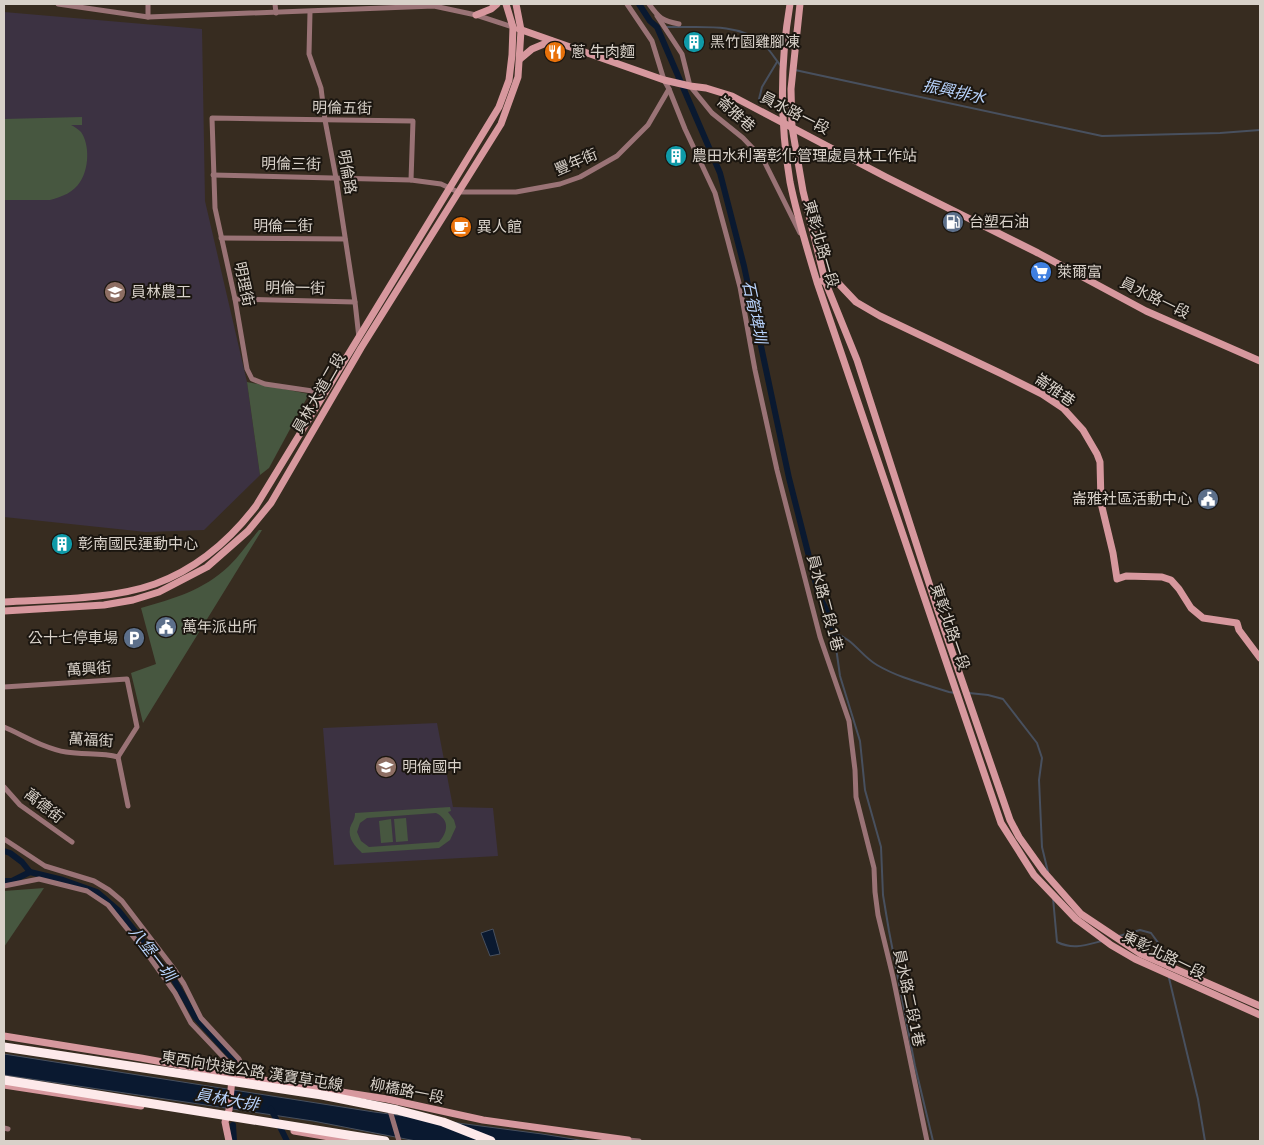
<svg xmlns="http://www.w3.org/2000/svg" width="1264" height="1145" viewBox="0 0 1264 1145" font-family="'Varela Round','Noto Sans TC',sans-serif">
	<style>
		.education { fill: #3c3242 }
		.green { fill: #475740; fill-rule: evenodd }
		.water { fill: #0a1930; stroke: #48505e }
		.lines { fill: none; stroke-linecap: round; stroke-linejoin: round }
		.stream { stroke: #48505e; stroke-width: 2 }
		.canal { stroke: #0a1930; stroke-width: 6 }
		.street { stroke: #9a7376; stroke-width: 5 }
		.secondary { stroke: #d7989e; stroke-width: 7 }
		.highway-bridge { stroke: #fde9ea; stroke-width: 9 }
		.labels { text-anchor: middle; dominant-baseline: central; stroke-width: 4; stroke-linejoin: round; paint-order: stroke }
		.poi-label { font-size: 15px; fill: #d8d1c9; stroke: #1b1610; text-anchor: start }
		.street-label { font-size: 15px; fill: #d8d1c9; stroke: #1b1610 }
		.water-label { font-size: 16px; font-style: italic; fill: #b7d2fb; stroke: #1b1610 }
	</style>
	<rect width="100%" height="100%" fill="#372c20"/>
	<g class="education">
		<path d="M 4,12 L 202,29 L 205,201 L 247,382 L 260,475 L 204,530 L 146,532 L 4,517 Z"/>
		<path d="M 437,723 L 453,807 L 493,808 L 498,856 L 334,865 L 323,728 Z"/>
	</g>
	<g class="green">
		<path d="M 82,117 L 82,125 L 71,125 C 75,127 78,129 81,132 C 90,145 89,169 80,182 C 74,192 62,197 50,200 L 4,200 L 4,119 Z"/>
		<path d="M 247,382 L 309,394 L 269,468 L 260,475 Z"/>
		<path d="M 259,530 L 262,530 L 143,723 L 131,673 L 156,664 L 141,608 C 173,599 204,590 229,566 C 240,555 249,542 259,530 Z"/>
		<path d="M 450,807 L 451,811 L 448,812 L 454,820 L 456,827 L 450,840 L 439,848 L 362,853 C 355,846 348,839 350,828 C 352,822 355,820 355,813 ZM 436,813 C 450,820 448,832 439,842 L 369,847 L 361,841 L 357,832 L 360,823 L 367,818 Z"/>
		<path d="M 406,818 L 408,841 L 396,842 L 394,819 Z"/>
		<path d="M 391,819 L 393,842 L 381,843 L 379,821 Z"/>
		<path d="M 44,888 L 4,947 L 4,891 Z"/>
	</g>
	<g class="water">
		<path d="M 493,929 L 500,954 L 490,956 L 481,933 Z"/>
		<path d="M 4,1054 L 374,1112 L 542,1134 L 586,1141 L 416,1141 L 313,1121 L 4,1075 Z"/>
	</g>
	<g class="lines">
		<g class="stream">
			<path d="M 667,27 C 697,28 736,22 761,42 C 769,48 775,59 781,66"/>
			<path d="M 795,70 L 1102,136 L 1220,133 L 1260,130"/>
			<path d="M 759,99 L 762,87 L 777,62"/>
			<path d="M 969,693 L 988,695 L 1003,699 L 1037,743 L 1042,758 L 1039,780 L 1042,847 L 1048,872"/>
			<path d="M 1053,898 L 1057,942 C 1073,950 1086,945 1102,941"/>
			<path d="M 1119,936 L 1140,930 L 1151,933 L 1162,948 L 1165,961"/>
			<path d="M 1169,978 L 1198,1099 L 1205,1141"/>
			<path d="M 933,1141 L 915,1066 L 889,931 L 883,895 L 881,847 L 865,790 L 860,741 L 840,676 L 834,633 C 854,639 860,655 877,665 C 899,678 925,684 949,692 L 955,693"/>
		</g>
		<g class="canal">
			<path d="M 639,4 L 650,21 L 657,27 L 720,173 L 744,266 L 789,478 L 819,596 L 829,615 L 834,633"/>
			<path d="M 4,851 L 10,853 L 22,862 L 30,872 L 63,880 L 97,892 L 119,911 L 174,980 L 195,1017 L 235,1061 L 240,1070 L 240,1076"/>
			<path d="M 4,881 L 12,881 L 30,872"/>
			<path d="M 271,1109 L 287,1141"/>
			<path d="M 233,1125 L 234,1141"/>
		</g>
		<g class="street">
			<path d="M 58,4 L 148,17 L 434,6 L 476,15 L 513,27"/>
			<path d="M 275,4 L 276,13"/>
			<path d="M 627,4 L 652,41 L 664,80 L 669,89 L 685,129 L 715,193 L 728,241 L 740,287 L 755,370 L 777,470 L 820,637 L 849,721 L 855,770 L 856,797 L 874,868 L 875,892 L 878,915 L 893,977 L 927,1141"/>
			<path d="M 649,4 C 659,18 662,21 679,24"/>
			<path d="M 310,12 L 309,54 L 321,88 L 325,120 L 336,178 L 355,302 L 359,338"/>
			<path d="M 657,16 L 682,54 L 690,86 L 712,113 L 743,138 L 763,159 L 800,233"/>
			<path d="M 148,17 L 148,4"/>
			<path d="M 213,175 L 411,180 L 441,184 L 458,192 L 516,192 L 560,184 L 580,177 L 617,156 L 648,125 L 669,89"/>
			<path d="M 221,238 L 345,239"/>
			<path d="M 235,299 L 355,302"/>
			<path d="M 326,393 L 265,384 L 252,379 L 247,369 L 235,299 L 215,208 L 212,118 L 413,121 L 411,180"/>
			<path d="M 4,687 L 127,679 L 137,727 L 118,757"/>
			<path d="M 4,727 C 23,735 45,749 66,752 C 84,755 101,752 118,757"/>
			<path d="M 118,757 L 128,806"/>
			<path d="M 4,787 L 20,805 L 72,842"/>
			<path d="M 4,839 L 45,866 L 94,881 L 109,890 L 122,901 L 174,969 L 184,984 L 201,1018 L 239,1059 L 246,1077"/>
			<path d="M 4,886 L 39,879 L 87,891 L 108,905 L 148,955 L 175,993 L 191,1023 L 226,1060 L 231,1073"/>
			<path d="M 389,1107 L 399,1141"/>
			<path d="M 4,1128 L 8,1129"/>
			<path d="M 628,1140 L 639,1141"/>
		</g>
		<g class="secondary">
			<path d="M 790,4 C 780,63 780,123 790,182 C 797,216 807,249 817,282 L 1001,823 L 1034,875 L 1076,919 L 1111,945 L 1135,959 L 1260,1015"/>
			<path d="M 800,4 L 791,89 L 792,127 L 803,191 L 825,281 L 857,360 L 938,611 L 1010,820 L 1019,837 L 1044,872 L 1081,914 L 1141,954 L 1260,1006"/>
			<path d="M 476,15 L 491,9 L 497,4"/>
			<path d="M 519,29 L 664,80 L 690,86 L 706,88 L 732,96 L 886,177 L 1038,253 L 1146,311 L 1260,361"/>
			<path d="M 520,59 L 532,49 L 551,41"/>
			<path d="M 822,281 L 839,284 L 856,302 L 880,316 L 1002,374 L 1042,394 L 1063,408 L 1083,430 L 1097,454 L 1100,462 L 1101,503 L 1113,553 L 1117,579 L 1126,576 L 1162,577 L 1171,580 L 1179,589 L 1191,608 L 1203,618 L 1237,623 L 1239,630 L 1260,658"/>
			<path d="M 4,602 C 51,599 110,600 155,584 C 196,569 230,540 256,506 L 499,107 L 509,80 L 512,55 L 513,27 L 506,4"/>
			<path d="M 4,611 L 104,605 L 133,600 L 159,592 L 207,567 L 248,531 L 271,503 L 361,348 L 501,124 L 518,77 L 521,30 L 516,4"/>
			<path d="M 4,1036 L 141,1058 L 244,1077 L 387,1099 L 483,1120 L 628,1140 L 627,1141"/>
			<path d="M 4,1085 L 141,1106"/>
			<path d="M 294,1131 L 353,1141"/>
			<path d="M 229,1141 L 225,1122 L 229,1110 L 232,1079"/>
		</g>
		<g class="highway-bridge">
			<path d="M 4,1047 L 322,1095 L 397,1110 L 443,1122 L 491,1141"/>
			<path d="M 4,1080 L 385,1141"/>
		</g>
	</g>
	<defs>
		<g id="building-disc" transform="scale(1.125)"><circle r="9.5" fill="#0f9aa8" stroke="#1b1610"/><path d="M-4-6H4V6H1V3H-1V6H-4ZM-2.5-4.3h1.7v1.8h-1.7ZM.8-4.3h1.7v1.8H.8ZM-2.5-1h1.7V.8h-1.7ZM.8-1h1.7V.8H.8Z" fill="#fff"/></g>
		<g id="restaurant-disc" transform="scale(1.125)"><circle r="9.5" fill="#e8710a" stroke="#1b1610"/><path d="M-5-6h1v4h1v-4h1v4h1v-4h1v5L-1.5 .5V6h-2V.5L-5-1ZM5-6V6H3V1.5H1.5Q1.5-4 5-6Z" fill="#fff"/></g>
		<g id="fuel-disc" transform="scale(1.125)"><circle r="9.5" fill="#5c6f8a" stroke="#1b1610"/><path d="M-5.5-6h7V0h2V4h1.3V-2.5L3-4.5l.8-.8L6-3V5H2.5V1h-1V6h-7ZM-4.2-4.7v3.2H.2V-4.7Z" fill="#fff"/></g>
		<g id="cafe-disc" transform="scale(1.125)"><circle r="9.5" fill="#e8710a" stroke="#1b1610"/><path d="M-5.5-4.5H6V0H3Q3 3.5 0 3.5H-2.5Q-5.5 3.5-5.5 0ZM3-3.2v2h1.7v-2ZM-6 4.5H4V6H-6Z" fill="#fff"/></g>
		<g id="supermarket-disc" transform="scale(1.125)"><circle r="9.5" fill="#3f7fe0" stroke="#1b1610"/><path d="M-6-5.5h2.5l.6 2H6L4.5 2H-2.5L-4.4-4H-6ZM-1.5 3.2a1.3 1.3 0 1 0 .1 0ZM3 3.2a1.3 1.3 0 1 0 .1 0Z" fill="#fff"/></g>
		<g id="school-disc" transform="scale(1.125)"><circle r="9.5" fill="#8d6e63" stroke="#1b1610"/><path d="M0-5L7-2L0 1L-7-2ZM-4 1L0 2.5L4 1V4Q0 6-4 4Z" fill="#fff"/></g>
		<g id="civic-disc" transform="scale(1.125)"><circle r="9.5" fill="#5c6f8a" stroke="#1b1610"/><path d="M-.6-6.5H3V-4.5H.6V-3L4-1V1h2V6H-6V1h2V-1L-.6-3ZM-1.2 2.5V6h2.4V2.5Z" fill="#fff"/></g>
		<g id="parking-disc" transform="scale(1.125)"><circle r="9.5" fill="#5c6f8a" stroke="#1b1610"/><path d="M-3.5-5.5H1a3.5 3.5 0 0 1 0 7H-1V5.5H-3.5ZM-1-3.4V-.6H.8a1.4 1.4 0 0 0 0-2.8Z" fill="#fff"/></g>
	</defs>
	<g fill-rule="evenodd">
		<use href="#building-disc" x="694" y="42"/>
		<use href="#restaurant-disc" x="555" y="52"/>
		<use href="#building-disc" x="676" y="156"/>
		<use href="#fuel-disc" x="953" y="222"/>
		<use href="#cafe-disc" x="461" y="227"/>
		<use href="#supermarket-disc" x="1041" y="272"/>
		<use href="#school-disc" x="115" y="292"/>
		<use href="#civic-disc" x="1208" y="499"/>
		<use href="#building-disc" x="62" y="544"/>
		<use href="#civic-disc" x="166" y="627"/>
		<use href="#parking-disc" x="134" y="638"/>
		<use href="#school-disc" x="386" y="767"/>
	</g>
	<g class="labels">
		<g class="poi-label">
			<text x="710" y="42">黑竹園雞腳凍</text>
			<text x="571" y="52">蔥 牛肉麵</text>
			<text x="692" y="156">農田水利署彰化管理處員林工作站</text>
			<text x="969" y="222">台塑石油</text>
			<text x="477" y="227">異人館</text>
			<text x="1057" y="272">萊爾富</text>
			<text x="131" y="292">員林農工</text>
			<text x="1192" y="499" text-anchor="end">崙雅社區活動中心</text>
			<text x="78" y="544">彰南國民運動中心</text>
			<text x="182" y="627">萬年派出所</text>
			<text x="118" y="638" text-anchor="end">公十七停車場</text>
			<text x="402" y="767">明倫國中</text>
		</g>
		<g class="street-label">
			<text transform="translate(342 108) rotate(1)">明倫五街</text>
			<text transform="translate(795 113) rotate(27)">員水路一段</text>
			<text transform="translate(736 114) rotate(42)">崙雅巷</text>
			<text transform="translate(576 162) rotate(-23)">豐年街</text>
			<text transform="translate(291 164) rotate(1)">明倫三街</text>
			<text transform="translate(347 172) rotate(80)">明倫路</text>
			<text x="283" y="226">明倫二街</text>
			<text transform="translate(821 244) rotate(74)">東彰北路一段</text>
			<text transform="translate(244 284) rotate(78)">明理街</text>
			<text transform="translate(295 288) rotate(1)">明倫一街</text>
			<text transform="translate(1155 298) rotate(26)">員水路一段</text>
			<text transform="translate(1055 390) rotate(35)">崙雅巷</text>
			<text transform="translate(319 393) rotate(-60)">員林大道二段</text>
			<text transform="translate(825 603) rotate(75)">員水路二段1巷</text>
			<text transform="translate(950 627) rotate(71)">東彰北路一段</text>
			<text transform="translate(89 669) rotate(-4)">萬興街</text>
			<text transform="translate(91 740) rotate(3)">萬福街</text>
			<text transform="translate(44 806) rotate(38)">萬德街</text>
			<text transform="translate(1164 955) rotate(26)">東彰北路一段</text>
			<text transform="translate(909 998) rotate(78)">員水路二段1巷</text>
			<text transform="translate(252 1071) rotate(9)">東西向快速公路 漢寶草屯線</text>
			<text transform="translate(407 1091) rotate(11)">柳橋路一段</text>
		</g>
		<g class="water-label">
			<text transform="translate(954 92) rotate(12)">振興排水</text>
			<text transform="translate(754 312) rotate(78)">石筍埤圳</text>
			<text transform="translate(152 954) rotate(52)">八堡一圳</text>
			<text transform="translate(227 1100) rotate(10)">員林大排</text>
		</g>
	</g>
	<rect width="1264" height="1145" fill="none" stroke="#d8d1c9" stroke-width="10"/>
</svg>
